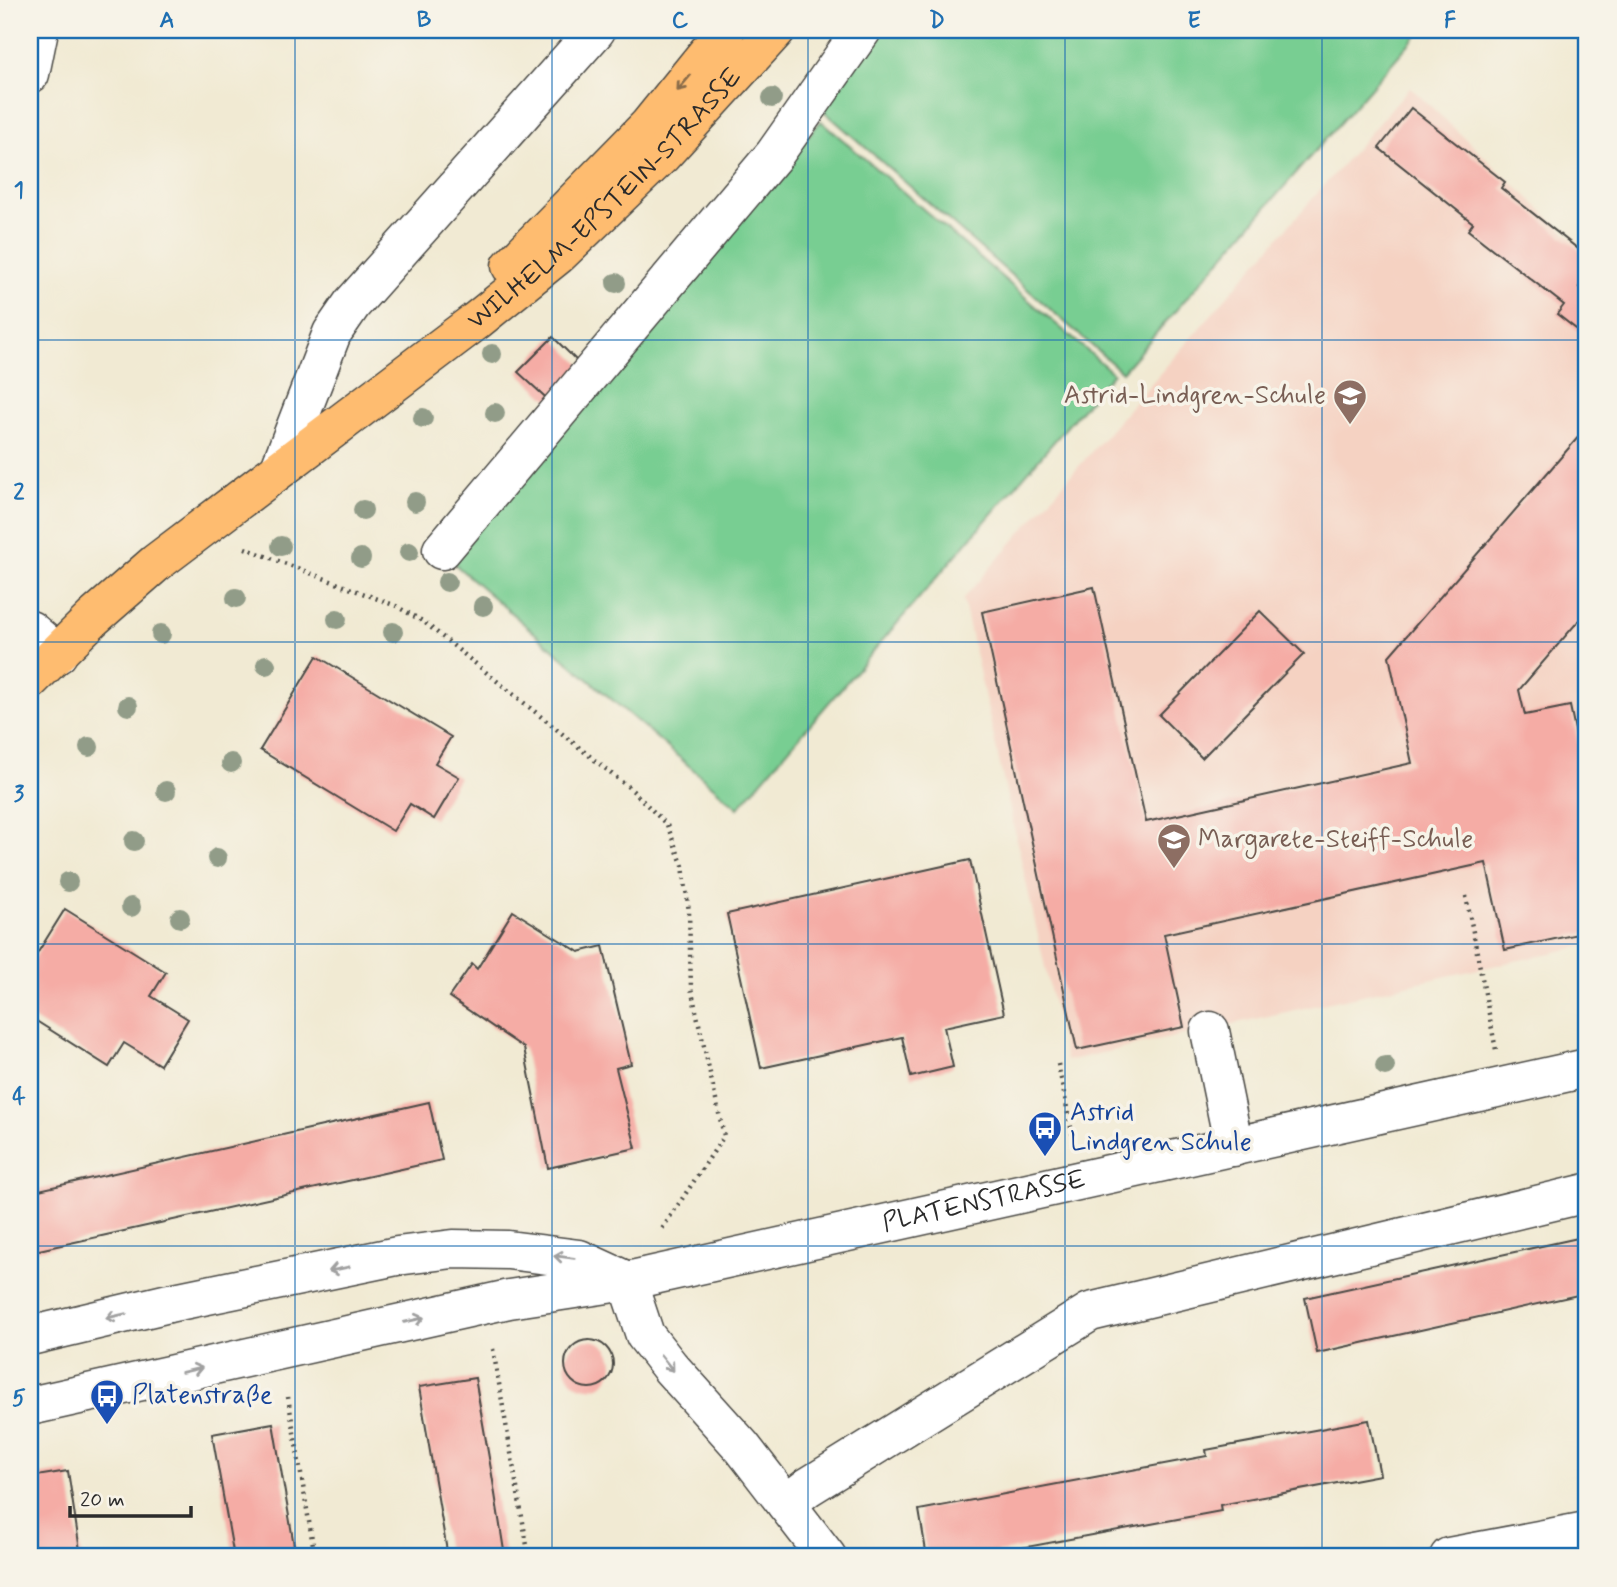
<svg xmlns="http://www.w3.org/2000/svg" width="1617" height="1587" viewBox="0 0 1617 1587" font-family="Mynerve,sans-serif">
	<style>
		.built { fill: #f5d2c2 }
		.green { fill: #78ce92; stroke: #527c5e; stroke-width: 2 }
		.building { fill: #f5aca5 }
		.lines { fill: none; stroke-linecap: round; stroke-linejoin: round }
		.minor-casing { stroke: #494844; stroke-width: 41 }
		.major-casing { stroke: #494844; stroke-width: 41 }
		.path { stroke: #494844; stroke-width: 4.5; stroke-dasharray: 2 5; stroke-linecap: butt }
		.minor { stroke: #fff; stroke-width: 38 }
		.major { stroke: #febc70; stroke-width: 38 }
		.tree { fill: #919c88 }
		.oneway { stroke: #8a6c4a }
		.oneway2 { stroke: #a0a0a0 }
		.grid { fill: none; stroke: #1f6fb2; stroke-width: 2; stroke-opacity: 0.55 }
		.labels { text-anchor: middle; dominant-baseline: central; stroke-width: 7; stroke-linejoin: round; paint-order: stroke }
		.street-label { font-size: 26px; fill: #2b2b2b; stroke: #f7f3e8 }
		.education-label { font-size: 26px; fill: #785e54; stroke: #f7f3e8; text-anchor: end }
		.transit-label { font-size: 26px; fill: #164399; stroke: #f7f3e8; text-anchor: start }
		.neatline { fill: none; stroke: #1f6fb2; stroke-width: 2.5 }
		.grid-label { font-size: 23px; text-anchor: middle; font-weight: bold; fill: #1f6fb2 }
	</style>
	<rect width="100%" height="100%" fill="#f7f3e8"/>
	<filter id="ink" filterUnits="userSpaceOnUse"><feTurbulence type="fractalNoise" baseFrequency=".0143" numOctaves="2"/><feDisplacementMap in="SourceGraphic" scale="14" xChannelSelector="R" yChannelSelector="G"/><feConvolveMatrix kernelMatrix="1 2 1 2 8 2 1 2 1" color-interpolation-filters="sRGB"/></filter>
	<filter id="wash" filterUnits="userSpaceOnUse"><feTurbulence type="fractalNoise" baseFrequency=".00686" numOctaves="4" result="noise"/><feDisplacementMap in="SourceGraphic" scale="28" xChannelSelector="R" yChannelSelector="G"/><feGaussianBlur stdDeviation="1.57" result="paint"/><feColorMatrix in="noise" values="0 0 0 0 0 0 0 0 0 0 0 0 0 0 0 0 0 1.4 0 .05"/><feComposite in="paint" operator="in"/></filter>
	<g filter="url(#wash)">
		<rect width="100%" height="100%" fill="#f1ead3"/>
		<path class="built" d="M 1410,87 L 1587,253 L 1587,945 L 1066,1061 L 963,599 Z"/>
		<g class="green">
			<path d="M 884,30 L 1421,30 L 1122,372 L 818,106 Z"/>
			<path d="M 821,121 L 1113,373 L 738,808 L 445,556 Z"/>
		</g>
		<g id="blocks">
			<g class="building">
				<path d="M 1411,108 L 1505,182 L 1501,188 L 1587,256 L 1587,276 L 1579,287 L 1587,293 L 1585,336 L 1557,314 L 1564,305 L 1468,230 L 1473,223 L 1379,148 Z"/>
				<path d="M 553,337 L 586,370 L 553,404 L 518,372 Z"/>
				<path d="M 1587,427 L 1587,611 L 1519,690 L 1525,715 L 1570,706 L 1587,787 L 1587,932 L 1505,950 L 1486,863 L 1164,934 L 1184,1027 L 1077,1050 L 982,612 L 1094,587 L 1146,822 L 1412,763 L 1389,656 Z"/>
				<path d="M 1260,611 L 1304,654 L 1202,758 L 1159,715 Z"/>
				<path d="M 317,656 L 451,737 L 435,763 L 459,777 L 434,819 L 410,804 L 393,831 L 260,750 Z"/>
				<path d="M 970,860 L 1004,1014 L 944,1027 L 953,1067 L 911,1077 L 902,1037 L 761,1068 L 727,914 Z"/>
				<path d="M 65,909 L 166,972 L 151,996 L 188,1019 L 160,1065 L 124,1043 L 109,1067 L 30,1017 L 30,965 Z"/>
				<path d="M 513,911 L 579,952 L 603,946 L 631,1064 L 616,1068 L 636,1148 L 548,1168 L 524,1048 L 449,997 L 472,964 L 477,969 Z"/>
				<path d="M 429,1102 L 442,1160 L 30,1252 L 30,1192 Z"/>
				<path d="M 1587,1236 L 1587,1293 L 1317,1353 L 1305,1298 Z"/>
				<circle cx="589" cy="1364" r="24"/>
				<path d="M 475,1378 L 492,1475 L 505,1557 L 448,1557 L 419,1387 Z"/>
				<path d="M 1369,1420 L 1380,1475 L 1220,1505 L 1221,1511 L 973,1557 L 927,1557 L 919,1510 L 1207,1456 L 1206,1450 Z"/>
				<path d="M 273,1423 L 296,1557 L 234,1557 L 212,1434 Z"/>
				<path d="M 68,1471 L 81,1557 L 30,1557 L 30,1477 Z"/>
			</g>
		</g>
	</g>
	<g filter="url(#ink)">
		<use href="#blocks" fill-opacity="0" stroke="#494844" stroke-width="2"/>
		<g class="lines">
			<g class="minor-casing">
				<g id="minor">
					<path d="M 30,74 L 39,30"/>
					<path d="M 281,465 L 332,333 L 352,304 L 596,30"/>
					<path d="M 442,550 L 774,155 L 862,30"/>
					<path d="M 30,630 L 58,654"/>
					<path d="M 1210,1031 L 1234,1147"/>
					<path d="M 627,1281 L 645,1335 L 670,1367 L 742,1447 L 827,1557"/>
					<path d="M 30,1336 L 169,1303 L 397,1256 L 453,1249 L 508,1250 L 579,1259 L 627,1281"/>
					<path id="s1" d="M 30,1406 L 509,1299 L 627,1281 L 1587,1068"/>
					<path d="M 786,1504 L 808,1487 L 1090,1312 L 1587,1193"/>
					<path d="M 1449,1557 L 1587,1531"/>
				</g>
			</g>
			<g class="major-casing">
				<g id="major">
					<path d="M 511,266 L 649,125 L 726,30"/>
					<path id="s2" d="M 30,680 L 93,618 L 156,563 L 476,321 L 558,255 L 662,155 L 776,30"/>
				</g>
			</g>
			<g class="path">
				<path d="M 245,548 L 396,606 L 424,622 L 633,791 L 667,825 L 683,866 L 689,912 L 691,988 L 724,1136 L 660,1232"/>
				<path d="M 1466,896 L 1496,1050"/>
				<path d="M 1058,1064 L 1074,1142"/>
				<path d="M 493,1349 L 529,1557"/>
				<path d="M 288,1397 L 315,1557"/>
			</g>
			<use href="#minor" class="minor"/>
			<use href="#major" class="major"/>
		</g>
		<g class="tree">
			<circle cx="772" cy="98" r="10"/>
			<circle cx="616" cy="283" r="10"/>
			<circle cx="492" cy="354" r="10"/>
			<circle cx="495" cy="413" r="10"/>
			<circle cx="423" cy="418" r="10"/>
			<circle cx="415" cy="502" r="10"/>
			<circle cx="363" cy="510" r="10"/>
			<circle cx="281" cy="546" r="10"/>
			<circle cx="409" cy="552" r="10"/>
			<circle cx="361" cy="558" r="10"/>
			<circle cx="447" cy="582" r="10"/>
			<circle cx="236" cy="598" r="10"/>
			<circle cx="483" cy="606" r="10"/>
			<circle cx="337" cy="619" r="10"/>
			<circle cx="393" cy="632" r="10"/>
			<circle cx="161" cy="634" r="10"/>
			<circle cx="266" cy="665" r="10"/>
			<circle cx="128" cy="706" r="10"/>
			<circle cx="89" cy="747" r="10"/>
			<circle cx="231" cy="763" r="10"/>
			<circle cx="166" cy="791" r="10"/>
			<circle cx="134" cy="841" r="10"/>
			<circle cx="217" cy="858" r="10"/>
			<circle cx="68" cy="882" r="10"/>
			<circle cx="131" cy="907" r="10"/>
			<circle cx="180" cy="918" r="10"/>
			<circle cx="1385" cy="1066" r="10"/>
		</g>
		<defs><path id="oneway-shaft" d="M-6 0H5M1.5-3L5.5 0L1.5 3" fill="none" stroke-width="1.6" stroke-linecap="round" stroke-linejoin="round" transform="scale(1.75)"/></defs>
		<use class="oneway" href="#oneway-shaft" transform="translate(684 83) rotate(130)"/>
		<g class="oneway2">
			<use href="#oneway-shaft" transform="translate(564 1257) rotate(-173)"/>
			<use href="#oneway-shaft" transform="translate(339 1269) rotate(168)"/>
			<use href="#oneway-shaft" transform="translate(116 1316) rotate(167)"/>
			<use href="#oneway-shaft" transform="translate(414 1320) rotate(-13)"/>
			<use href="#oneway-shaft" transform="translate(667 1363) rotate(51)"/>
			<use href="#oneway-shaft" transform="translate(192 1370) rotate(-13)"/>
		</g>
	</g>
	<path class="grid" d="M 295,30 L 295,1557M 552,30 L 552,1557M 808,30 L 808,1557M 1065,30 L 1065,1557M 1322,30 L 1322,1557M 30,340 L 1587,340M 30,642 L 1587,642M 30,944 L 1587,944M 30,1246 L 1587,1246"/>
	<defs>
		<g id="school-pin" transform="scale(1.75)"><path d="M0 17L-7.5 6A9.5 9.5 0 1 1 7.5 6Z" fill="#8d6e63" stroke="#f7f3e8"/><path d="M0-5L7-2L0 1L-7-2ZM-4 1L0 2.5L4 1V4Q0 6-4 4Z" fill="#fff"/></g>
		<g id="bus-pin" transform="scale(1.75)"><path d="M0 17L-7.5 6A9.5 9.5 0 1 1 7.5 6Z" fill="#1a4fb4" stroke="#f7f3e8"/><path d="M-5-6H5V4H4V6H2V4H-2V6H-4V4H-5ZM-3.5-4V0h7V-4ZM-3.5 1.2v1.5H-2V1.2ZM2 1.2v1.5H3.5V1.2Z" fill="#fff"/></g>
	</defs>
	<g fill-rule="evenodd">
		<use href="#school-pin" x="1350" y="396"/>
		<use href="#school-pin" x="1174" y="840"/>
		<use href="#bus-pin" x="1045" y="1128"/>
		<use href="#bus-pin" x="107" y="1396"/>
	</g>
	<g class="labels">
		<g class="street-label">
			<text stroke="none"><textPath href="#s2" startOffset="751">WILHELM-EPSTEIN-STRASSE</textPath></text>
			<text stroke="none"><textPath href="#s1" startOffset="976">PLATENSTRASSE</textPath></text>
		</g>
		<g class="education-label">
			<text x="1326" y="396">Astrid-Lindgren-Schule</text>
			<text x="1198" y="840" text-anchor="start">Margarete-Steiff-Schule</text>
		</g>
		<g class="transit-label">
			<text x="1070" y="1113">Astrid<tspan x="1070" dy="30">Lindgren Schule</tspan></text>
			<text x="132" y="1396">Platenstraße</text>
		</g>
	</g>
	<rect width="1617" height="1587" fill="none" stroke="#f7f3e8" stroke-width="77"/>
	<path d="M70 1506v10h121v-10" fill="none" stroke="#2b2b2b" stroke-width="3.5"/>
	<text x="80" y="1506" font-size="21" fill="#2b2b2b" stroke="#f7f3e8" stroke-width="5" paint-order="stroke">20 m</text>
	<rect x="38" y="38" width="1540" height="1510" class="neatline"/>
	<g class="grid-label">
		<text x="167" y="27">A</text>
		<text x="424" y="27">B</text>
		<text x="680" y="27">C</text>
		<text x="937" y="27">D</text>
		<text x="1194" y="27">E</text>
		<text x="1450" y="27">F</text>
		<text x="19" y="197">1</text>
		<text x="19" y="499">2</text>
		<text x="19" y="801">3</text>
		<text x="19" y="1103">4</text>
		<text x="19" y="1405">5</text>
	</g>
</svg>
